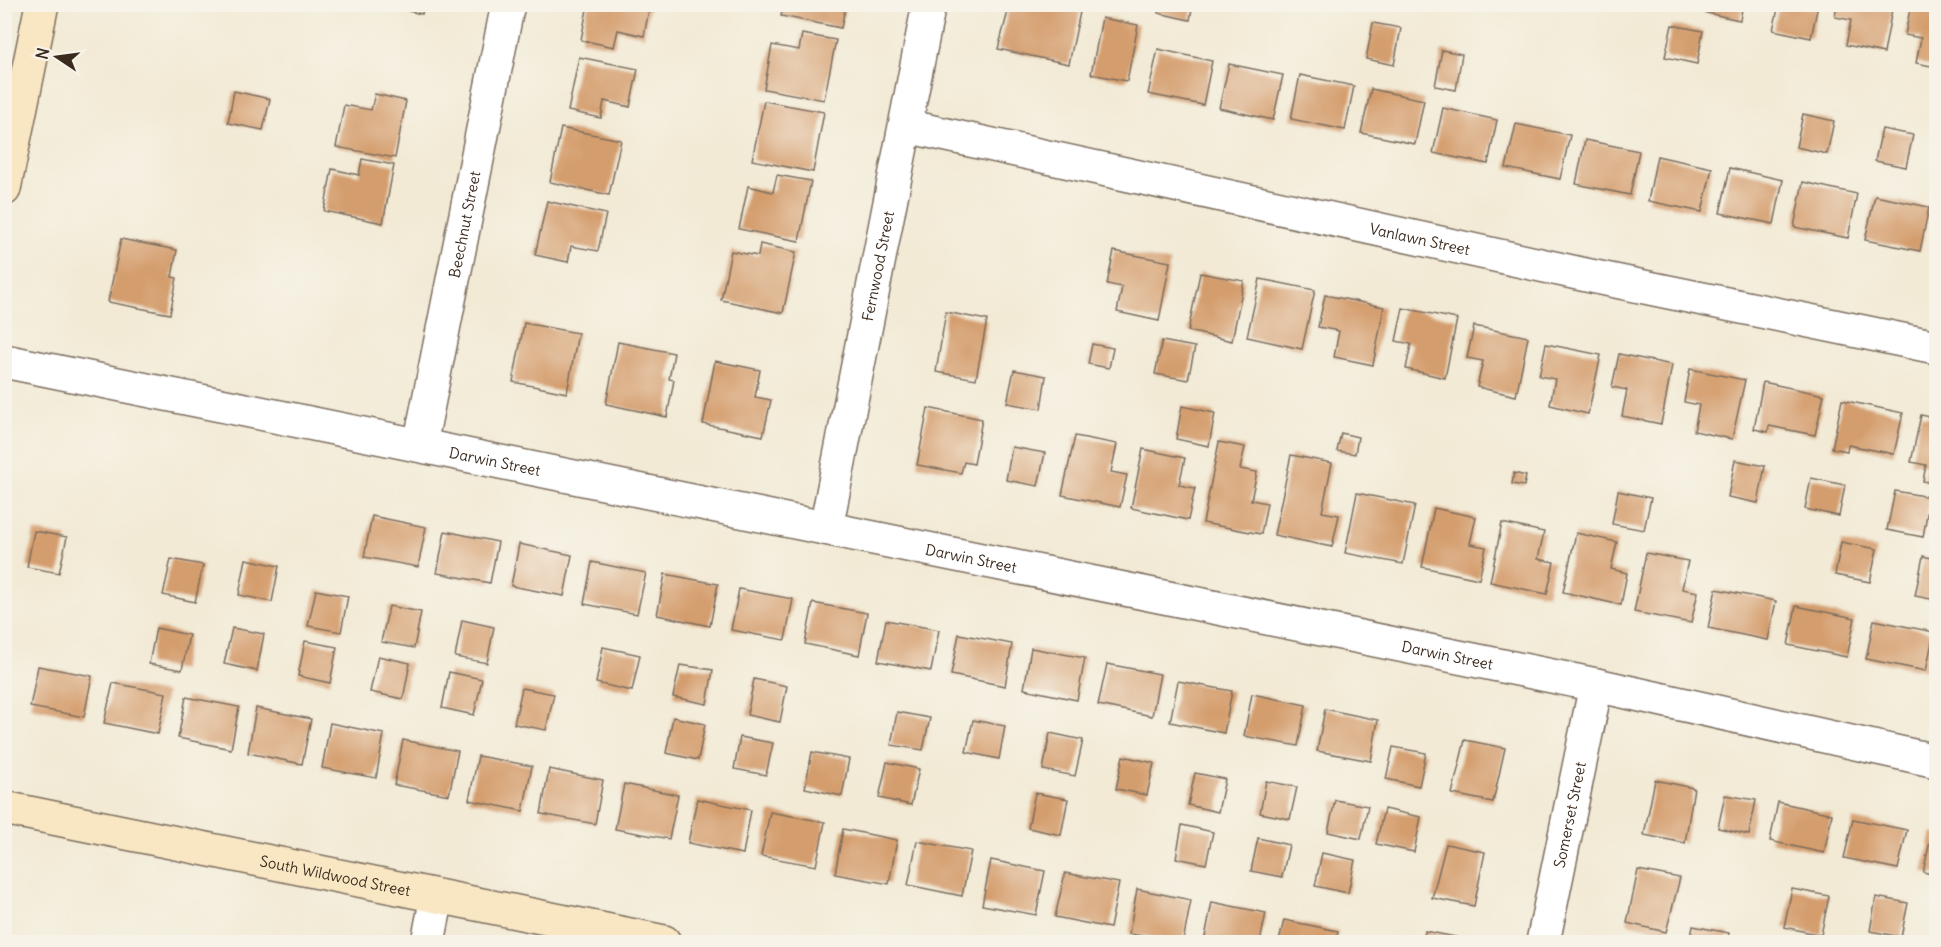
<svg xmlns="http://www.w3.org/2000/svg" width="1941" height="947" viewBox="0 0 1941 947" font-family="Delius,sans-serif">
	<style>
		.building { fill: #d49d6d }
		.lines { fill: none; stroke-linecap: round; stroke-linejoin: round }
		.street-casing { stroke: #7b6d5e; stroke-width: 36 }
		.secondary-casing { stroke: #7b6d5e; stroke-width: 36 }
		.street { stroke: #fff; stroke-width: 33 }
		.secondary { stroke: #f9e7c3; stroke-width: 33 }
		.labels { text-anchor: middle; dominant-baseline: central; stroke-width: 4.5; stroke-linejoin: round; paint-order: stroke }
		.street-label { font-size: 15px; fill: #3b2a1e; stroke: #f7f3e8 }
	</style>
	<rect width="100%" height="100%" fill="#f7f3e8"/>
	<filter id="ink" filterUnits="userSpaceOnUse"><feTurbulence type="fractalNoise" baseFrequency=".0167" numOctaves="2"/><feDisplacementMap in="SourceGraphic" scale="12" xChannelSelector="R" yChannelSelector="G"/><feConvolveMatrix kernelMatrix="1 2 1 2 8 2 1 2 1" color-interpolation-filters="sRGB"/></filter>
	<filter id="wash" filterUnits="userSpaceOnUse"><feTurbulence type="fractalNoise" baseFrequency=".008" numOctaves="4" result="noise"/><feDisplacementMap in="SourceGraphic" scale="24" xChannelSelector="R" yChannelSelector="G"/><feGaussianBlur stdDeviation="1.35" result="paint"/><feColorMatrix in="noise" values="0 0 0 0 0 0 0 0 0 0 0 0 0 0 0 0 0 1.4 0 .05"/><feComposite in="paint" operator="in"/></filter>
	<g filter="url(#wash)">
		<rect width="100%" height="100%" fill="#f2ead5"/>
		<g id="blocks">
			<g class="building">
				<path d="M 377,4 L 424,4 L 422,14 Z"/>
				<path d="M 588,4 L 650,4 L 644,36 L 618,30 L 614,47 L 581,40 Z"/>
				<path d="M 784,4 L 846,4 L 841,28 L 781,16 Z"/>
				<path d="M 1010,4 L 1045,4 L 1080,12 L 1069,64 L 998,49 Z"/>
				<path d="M 1159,4 L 1193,4 L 1190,20 L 1158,13 Z"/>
				<path d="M 1704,4 L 1743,4 L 1740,20 L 1702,12 Z"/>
				<path d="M 1837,4 L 1893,4 L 1884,53 L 1846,45 L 1851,20 L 1835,17 Z"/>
				<path d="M 1911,4 L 1936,5 L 1936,67 L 1916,63 L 1921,38 L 1905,35 Z"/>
				<path d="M 1779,5 L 1818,5 L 1811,38 L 1773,30 Z"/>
				<path d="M 1102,18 L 1138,25 L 1127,81 L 1091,74 Z"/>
				<path d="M 1373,23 L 1401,28 L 1394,65 L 1366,59 Z"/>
				<path d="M 1672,25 L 1703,31 L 1697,64 L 1665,57 Z"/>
				<path d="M 802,34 L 836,40 L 824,100 L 764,89 L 772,45 L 799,50 Z"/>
				<path d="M 1158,49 L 1212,61 L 1203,105 L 1148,94 Z"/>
				<path d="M 1442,50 L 1462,54 L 1456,90 L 1435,86 Z"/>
				<path d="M 579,57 L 638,69 L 630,107 L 604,101 L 601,118 L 568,111 Z"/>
				<path d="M 1229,64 L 1283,75 L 1273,120 L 1219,108 Z"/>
				<path d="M 1300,75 L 1354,86 L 1345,130 L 1291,119 Z"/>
				<path d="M 1371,89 L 1424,100 L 1415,144 L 1361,133 Z"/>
				<path d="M 234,91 L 270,99 L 263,130 L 228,123 Z"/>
				<path d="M 375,94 L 406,101 L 395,158 L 336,147 L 344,105 L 371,110 Z"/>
				<path d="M 764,101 L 824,112 L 813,172 L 752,160 Z"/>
				<path d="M 1443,108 L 1497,120 L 1488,164 L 1433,153 Z"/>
				<path d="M 1803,114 L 1834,121 L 1827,154 L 1796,147 Z"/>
				<path d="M 1516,124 L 1570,135 L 1560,179 L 1506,168 Z"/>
				<path d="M 561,128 L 621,140 L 609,195 L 550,182 Z"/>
				<path d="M 1882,129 L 1913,135 L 1906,167 L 1875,161 Z"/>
				<path d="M 1585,140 L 1639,151 L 1630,195 L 1576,184 Z"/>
				<path d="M 1657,156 L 1712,168 L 1702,212 L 1648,201 Z"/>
				<path d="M 362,159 L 394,165 L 383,223 L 324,211 L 332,169 L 359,175 Z"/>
				<path d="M 1730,168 L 1783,180 L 1774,224 L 1720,213 Z"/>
				<path d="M 777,175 L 811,181 L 799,241 L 739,229 L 748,186 L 773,192 Z"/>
				<path d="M 1803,182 L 1857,194 L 1848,238 L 1794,227 Z"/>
				<path d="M 1875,196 L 1929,207 L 1920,251 L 1865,240 Z"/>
				<path d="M 547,201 L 606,214 L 598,251 L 571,246 L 568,262 L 535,255 Z"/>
				<path d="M 121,239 L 177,250 L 172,277 L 177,278 L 170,314 L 108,302 Z"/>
				<path d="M 760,244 L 796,252 L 783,313 L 721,300 L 731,251 L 758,256 Z"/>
				<path d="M 1114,251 L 1170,262 L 1159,321 L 1117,312 L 1122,287 L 1107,284 Z"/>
				<path d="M 1200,273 L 1244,281 L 1232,341 L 1188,331 Z"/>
				<path d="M 1260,279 L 1315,290 L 1302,349 L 1247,337 Z"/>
				<path d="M 1325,295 L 1384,307 L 1373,365 L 1334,357 L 1339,331 L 1318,327 Z"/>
				<path d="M 1403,308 L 1457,319 L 1445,378 L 1406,369 L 1411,344 L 1396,341 Z"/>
				<path d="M 946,312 L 987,320 L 976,379 L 936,372 Z"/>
				<path d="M 524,323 L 578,333 L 567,393 L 513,382 Z"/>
				<path d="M 1474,326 L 1528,337 L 1516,396 L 1477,387 L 1483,361 L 1467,358 Z"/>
				<path d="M 1162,341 L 1195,347 L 1188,380 L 1155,374 Z"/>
				<path d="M 618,342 L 674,353 L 669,379 L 674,380 L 667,417 L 606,404 Z"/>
				<path d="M 1092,344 L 1113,348 L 1109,368 L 1088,364 Z"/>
				<path d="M 1546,344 L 1601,355 L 1588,414 L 1550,405 L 1555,379 L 1539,376 Z"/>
				<path d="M 1619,354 L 1672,365 L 1661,424 L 1622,416 L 1627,390 L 1612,387 Z"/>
				<path d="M 715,361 L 760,370 L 755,397 L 771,400 L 763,436 L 703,424 Z"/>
				<path d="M 1690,369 L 1745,380 L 1732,439 L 1694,431 L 1699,405 L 1684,402 Z"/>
				<path d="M 1014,370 L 1046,376 L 1041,409 L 1007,403 Z"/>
				<path d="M 1763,382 L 1824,395 L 1815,435 L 1769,426 L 1768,432 L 1754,429 Z"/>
				<path d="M 1842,400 L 1903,413 L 1894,454 L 1848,445 L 1847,451 L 1832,448 Z"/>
				<path d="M 1182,406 L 1215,413 L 1209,446 L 1176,439 Z"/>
				<path d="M 928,408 L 982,419 L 974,464 L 964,462 L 961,473 L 917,465 Z"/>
				<path d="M 1921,415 L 1936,418 L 1936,484 L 1923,481 L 1926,465 L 1911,462 Z"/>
				<path d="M 1341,433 L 1358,437 L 1355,454 L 1337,451 Z"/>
				<path d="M 1075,436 L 1117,444 L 1111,472 L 1127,475 L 1120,507 L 1062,495 Z"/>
				<path d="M 1219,442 L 1245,447 L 1240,469 L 1257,472 L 1251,500 L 1267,503 L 1261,534 L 1203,523 Z"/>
				<path d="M 1012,447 L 1045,453 L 1038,486 L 1006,480 Z"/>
				<path d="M 1143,449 L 1185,458 L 1179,485 L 1195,488 L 1188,520 L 1131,508 Z"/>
				<path d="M 1291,455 L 1332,463 L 1322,512 L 1339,515 L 1332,547 L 1274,535 Z"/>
				<path d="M 1735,460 L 1765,466 L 1758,503 L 1728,497 Z"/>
				<path d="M 1514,473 L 1526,476 L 1524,486 L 1512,484 Z"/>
				<path d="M 1811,478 L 1845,485 L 1839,516 L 1805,509 Z"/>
				<path d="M 1618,491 L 1651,498 L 1644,530 L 1612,524 Z"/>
				<path d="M 1895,491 L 1930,497 L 1923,537 L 1887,530 Z"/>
				<path d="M 1357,493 L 1415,505 L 1403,564 L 1345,553 Z"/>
				<path d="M 1434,508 L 1476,517 L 1470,544 L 1486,547 L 1479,579 L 1422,567 Z"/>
				<path d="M 372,516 L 426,527 L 418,567 L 364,557 Z"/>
				<path d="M 1502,523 L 1544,532 L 1538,559 L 1554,562 L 1547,594 L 1490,582 Z"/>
				<path d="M 34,531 L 67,537 L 59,573 L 27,567 Z"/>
				<path d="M 445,531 L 498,542 L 490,583 L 437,573 Z"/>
				<path d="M 1576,533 L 1617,542 L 1611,569 L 1627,573 L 1621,605 L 1563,592 Z"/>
				<path d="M 1841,542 L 1877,549 L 1870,582 L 1835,575 Z"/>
				<path d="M 519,544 L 572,555 L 564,596 L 511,586 Z"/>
				<path d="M 1646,553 L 1688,561 L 1682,589 L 1698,592 L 1691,623 L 1634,612 Z"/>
				<path d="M 1923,556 L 1936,559 L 1936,600 L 1915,596 Z"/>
				<path d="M 171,559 L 203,565 L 195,602 L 163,595 Z"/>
				<path d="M 246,559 L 279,566 L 272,602 L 239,595 Z"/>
				<path d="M 592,562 L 646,573 L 637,614 L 584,604 Z"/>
				<path d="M 665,574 L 718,584 L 710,626 L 657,615 Z"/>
				<path d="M 739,589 L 793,599 L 785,640 L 731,630 Z"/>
				<path d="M 1716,589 L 1776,601 L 1768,640 L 1708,628 Z"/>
				<path d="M 316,590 L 348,596 L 341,632 L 308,626 Z"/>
				<path d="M 813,603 L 867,613 L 859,655 L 805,644 Z"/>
				<path d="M 389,606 L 421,612 L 414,648 L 381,642 Z"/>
				<path d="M 1796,606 L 1855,618 L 1847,657 L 1788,645 Z"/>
				<path d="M 462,620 L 494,627 L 487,663 L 455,657 Z"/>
				<path d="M 886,620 L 939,630 L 931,671 L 878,661 Z"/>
				<path d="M 1874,620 L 1934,632 L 1926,671 L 1866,659 Z"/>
				<path d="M 156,628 L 189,635 L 182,670 L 149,664 Z"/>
				<path d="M 232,628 L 264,634 L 257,671 L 224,664 Z"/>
				<path d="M 959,634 L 1012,644 L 1005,686 L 951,675 Z"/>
				<path d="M 305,641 L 337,647 L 330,683 L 298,676 Z"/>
				<path d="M 603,647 L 640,655 L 632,691 L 596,683 Z"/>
				<path d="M 1031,648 L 1085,658 L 1077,700 L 1024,689 Z"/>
				<path d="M 378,656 L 410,663 L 403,699 L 370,692 Z"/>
				<path d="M 1107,664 L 1160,674 L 1152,716 L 1098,705 Z"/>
				<path d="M 680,665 L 713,670 L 707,704 L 673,697 Z"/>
				<path d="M 38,666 L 92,676 L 84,717 L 30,707 Z"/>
				<path d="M 449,672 L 482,679 L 474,715 L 442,708 Z"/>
				<path d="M 754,679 L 787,686 L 780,722 L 747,715 Z"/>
				<path d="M 1178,681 L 1232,691 L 1224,733 L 1170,722 Z"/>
				<path d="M 113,683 L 166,693 L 158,734 L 104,723 Z"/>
				<path d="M 522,688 L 554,694 L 546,730 L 514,724 Z"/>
				<path d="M 1252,694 L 1306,705 L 1298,746 L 1244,736 Z"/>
				<path d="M 186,697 L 239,707 L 231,749 L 178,738 Z"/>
				<path d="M 256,708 L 311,719 L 302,764 L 248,753 Z"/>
				<path d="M 1325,709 L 1378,720 L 1371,761 L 1317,751 Z"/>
				<path d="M 897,712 L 930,718 L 923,750 L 891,745 Z"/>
				<path d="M 673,717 L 705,724 L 698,760 L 666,753 Z"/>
				<path d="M 973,720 L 1005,726 L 999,759 L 966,752 Z"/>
				<path d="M 330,723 L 384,734 L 376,778 L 322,768 Z"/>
				<path d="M 1050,733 L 1083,740 L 1075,776 L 1043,770 Z"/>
				<path d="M 740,737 L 773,743 L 766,775 L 734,769 Z"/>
				<path d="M 403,740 L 458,751 L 449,795 L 394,785 Z"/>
				<path d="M 1465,740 L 1505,748 L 1493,802 L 1452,794 Z"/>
				<path d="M 1393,747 L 1426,753 L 1419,786 L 1386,779 Z"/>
				<path d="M 812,752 L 849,759 L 842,796 L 805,788 Z"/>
				<path d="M 478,756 L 532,766 L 523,811 L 469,800 Z"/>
				<path d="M 1123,756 L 1154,763 L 1147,795 L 1116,789 Z"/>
				<path d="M 887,762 L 919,769 L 911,805 L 879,798 Z"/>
				<path d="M 549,769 L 603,780 L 595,824 L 541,814 Z"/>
				<path d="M 1195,773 L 1225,779 L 1218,812 L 1188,805 Z"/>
				<path d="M 1655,780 L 1694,788 L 1685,843 L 1644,835 Z"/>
				<path d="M 1266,781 L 1297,787 L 1290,819 L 1260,813 Z"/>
				<path d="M 624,784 L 678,795 L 669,839 L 615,829 Z"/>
				<path d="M 1035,793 L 1068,799 L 1061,835 L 1028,828 Z"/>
				<path d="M 1725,795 L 1756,800 L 1749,835 L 1718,828 Z"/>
				<path d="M 697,799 L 751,810 L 743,854 L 688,843 Z"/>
				<path d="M 1335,800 L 1368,806 L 1361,839 L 1328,832 Z"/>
				<path d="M 1778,802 L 1832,814 L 1824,853 L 1770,841 Z"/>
				<path d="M 1384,809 L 1421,817 L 1414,852 L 1376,844 Z"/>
				<path d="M 770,812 L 825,822 L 816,866 L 761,856 Z"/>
				<path d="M 1853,819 L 1907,830 L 1898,869 L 1844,858 Z"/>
				<path d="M 1182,825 L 1213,832 L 1206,864 L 1176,858 Z"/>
				<path d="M 843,829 L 897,840 L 889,884 L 835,874 Z"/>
				<path d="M 1932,833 L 1936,834 L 1936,875 L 1923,872 Z"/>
				<path d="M 1258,838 L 1289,845 L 1282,877 L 1251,871 Z"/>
				<path d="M 917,841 L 971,851 L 962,896 L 908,885 Z"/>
				<path d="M 1446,844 L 1485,852 L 1474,906 L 1432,898 Z"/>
				<path d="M 1322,853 L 1355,860 L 1348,893 L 1315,886 Z"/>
				<path d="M 991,860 L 1045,871 L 1036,915 L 982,905 Z"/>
				<path d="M 1638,870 L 1680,878 L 1666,932 L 1627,923 Z"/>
				<path d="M 1065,873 L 1119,883 L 1110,928 L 1055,917 Z"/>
				<path d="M 1137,889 L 1191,900 L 1183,942 L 1129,934 Z"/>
				<path d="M 1792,889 L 1829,896 L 1821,935 L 1784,927 Z"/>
				<path d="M 1876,897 L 1908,903 L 1901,937 L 1870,931 Z"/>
				<path d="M 1212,902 L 1266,913 L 1260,942 L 1204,942 Z"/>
				<path d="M 1284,920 L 1338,931 L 1336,942 L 1279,942 Z"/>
				<path d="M 1693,926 L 1729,933 L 1727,942 L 1690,942 Z"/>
				<path d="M 1425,931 L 1466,939 L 1465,942 L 1423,942 Z"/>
			</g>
		</g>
	</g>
	<g filter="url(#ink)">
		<use href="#blocks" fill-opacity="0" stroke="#7b6d5e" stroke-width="1.5"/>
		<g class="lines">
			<g class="street-casing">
				<g id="street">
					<path id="s1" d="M 906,126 L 1586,275 L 1936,347"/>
					<path id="s2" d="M 4,361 L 1596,685 L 1936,761"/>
					<path id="s3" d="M 420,445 L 508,4"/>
					<path id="s4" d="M 826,528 L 929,4"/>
					<path d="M 428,942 L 437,897"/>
					<path id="s5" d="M 1543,942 L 1596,685"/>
				</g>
			</g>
			<g class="secondary-casing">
				<g id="secondary">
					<path d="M 4,189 L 42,4"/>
					<path id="s6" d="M 4,808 L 664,942"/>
				</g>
			</g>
			<use href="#street" class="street"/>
			<use href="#secondary" class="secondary"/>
		</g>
	</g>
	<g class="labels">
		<g class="street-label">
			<text stroke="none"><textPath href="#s3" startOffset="225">Beechnut Street</textPath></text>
			<text stroke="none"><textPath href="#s1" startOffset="526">Vanlawn Street</textPath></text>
			<text stroke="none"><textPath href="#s4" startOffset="267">Fernwood Street</textPath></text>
			<text stroke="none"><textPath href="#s2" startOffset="501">Darwin Street</textPath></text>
			<text stroke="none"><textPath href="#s2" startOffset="987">Darwin Street</textPath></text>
			<text stroke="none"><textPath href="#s2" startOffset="1473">Darwin Street</textPath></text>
			<text stroke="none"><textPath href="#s5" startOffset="130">Somerset Street</textPath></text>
			<text stroke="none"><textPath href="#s6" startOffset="338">South Wildwood Street</textPath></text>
		</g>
	</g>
	<rect width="1941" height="947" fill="none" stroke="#f7f3e8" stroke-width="24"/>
	<g transform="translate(57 57) rotate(283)" stroke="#f7f3e8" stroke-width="4.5" paint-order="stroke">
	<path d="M0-4.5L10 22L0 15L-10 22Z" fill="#3b2a1e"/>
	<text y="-9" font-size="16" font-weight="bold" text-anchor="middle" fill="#3b2a1e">N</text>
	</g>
</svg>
